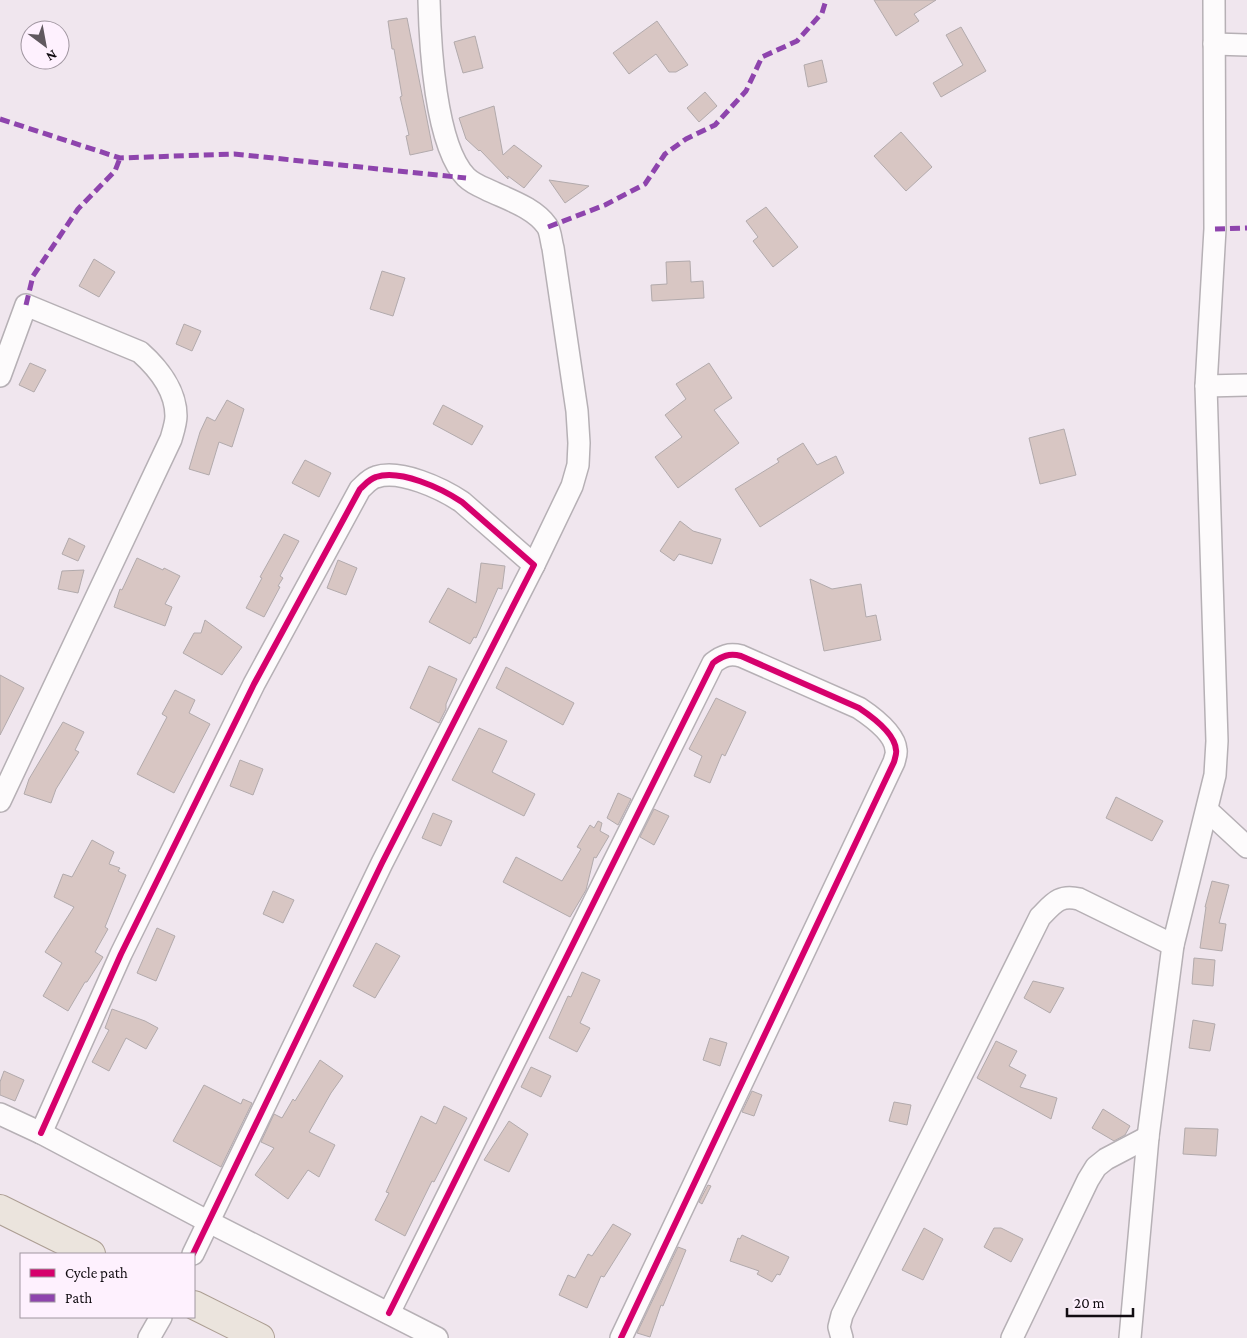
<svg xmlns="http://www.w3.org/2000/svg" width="1247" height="1338" viewBox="0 0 1247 1338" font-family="'Crimson Pro',serif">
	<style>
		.building { fill: #d8c6c3; stroke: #b2aaac }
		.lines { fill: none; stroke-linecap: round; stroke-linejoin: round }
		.minor-casing { stroke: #b6b0b5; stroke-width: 24 }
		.major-casing { stroke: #ac9e93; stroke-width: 30 }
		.minor { stroke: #fdfbfc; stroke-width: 21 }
		.major { stroke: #ebe4dd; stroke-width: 28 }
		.quiet { stroke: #8e44ad; stroke-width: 5; stroke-dasharray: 10 5; stroke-linecap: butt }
		.cycleway-casing { stroke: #fef1fe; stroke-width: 9 }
		.cycleway { stroke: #d6006c; stroke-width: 6 }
	</style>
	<rect width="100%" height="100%" fill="#f0e6ee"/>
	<g class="building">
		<path d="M 874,0 L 936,0 L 914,14 L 919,21 L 896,36 Z"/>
		<path d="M 407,18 L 433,150 L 410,155 L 406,136 L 409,135 L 400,97 L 402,96 L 394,49 L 392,49 L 388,21 Z"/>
		<path d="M 657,21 L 688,65 L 676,72 L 669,72 L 656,54 L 629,74 L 613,53 Z"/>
		<path d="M 961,27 L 986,71 L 941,97 L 933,83 L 963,65 L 946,35 Z"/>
		<path d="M 475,36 L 483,68 L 463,73 L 454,42 Z"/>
		<path d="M 822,60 L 827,82 L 808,87 L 804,65 Z"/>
		<path d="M 705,92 L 717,106 L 699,122 L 687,108 Z"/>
		<path d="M 494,106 L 503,155 L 514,145 L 542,166 L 524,188 L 508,176 L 508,179 L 480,150 L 479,151 L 466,139 L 459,118 Z"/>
		<path d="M 901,132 L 932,167 L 906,191 L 874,156 Z"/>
		<path d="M 549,180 L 589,186 L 565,203 Z"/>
		<path d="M 766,207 L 798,247 L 773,267 L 753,241 L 758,237 L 746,221 Z"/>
		<path d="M 94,259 L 115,272 L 99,297 L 79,286 Z"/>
		<path d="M 690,261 L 691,282 L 703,281 L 704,298 L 652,301 L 651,285 L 667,284 L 666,262 Z"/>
		<path d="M 382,271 L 405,278 L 393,316 L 370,309 Z"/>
		<path d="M 184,324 L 201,331 L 192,351 L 176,344 Z"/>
		<path d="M 30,363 L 46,370 L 34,392 L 19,385 Z"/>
		<path d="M 709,363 L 732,398 L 714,410 L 739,443 L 678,488 L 655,457 L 682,437 L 665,415 L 686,399 L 676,384 Z"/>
		<path d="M 227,400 L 244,409 L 232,447 L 219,442 L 209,475 L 189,469 L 200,432 L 207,417 L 215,421 Z"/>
		<path d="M 443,405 L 483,426 L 472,445 L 433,424 Z"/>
		<path d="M 1064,429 L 1076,475 L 1040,484 L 1029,438 Z"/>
		<path d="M 803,443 L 817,465 L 836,456 L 844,473 L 760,527 L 735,489 L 779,462 L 777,459 Z"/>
		<path d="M 305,460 L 331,473 L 319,497 L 292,483 Z"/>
		<path d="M 680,521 L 693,531 L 721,539 L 712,564 L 679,554 L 674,561 L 660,551 Z"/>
		<path d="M 284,534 L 299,541 L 280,576 L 283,578 L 278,586 L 280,587 L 264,617 L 246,608 L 262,578 L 260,577 Z"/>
		<path d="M 69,538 L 85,546 L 78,561 L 62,554 Z"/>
		<path d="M 137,558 L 163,570 L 164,568 L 180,576 L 165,604 L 172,607 L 165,626 L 114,607 L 120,589 L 122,590 Z"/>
		<path d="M 338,560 L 357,568 L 346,595 L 327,588 Z"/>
		<path d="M 481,563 L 505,566 L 502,589 L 498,588 L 476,638 L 474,637 L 470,644 L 429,622 L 448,588 L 476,603 Z"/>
		<path d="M 84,570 L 78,593 L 58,589 L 62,571 Z"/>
		<path d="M 810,579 L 832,589 L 861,584 L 866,617 L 876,615 L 881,640 L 824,651 Z"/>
		<path d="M 205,620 L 242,647 L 222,675 L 183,653 L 194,633 L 201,633 Z"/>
		<path d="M 429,666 L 457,679 L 446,704 L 446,709 L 439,723 L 410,708 Z"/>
		<path d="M 506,667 L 574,703 L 563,725 L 496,688 Z"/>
		<path d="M 0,675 L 24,688 L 0,735 Z"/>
		<path d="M 175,690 L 195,700 L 189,713 L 210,724 L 174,793 L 137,774 L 167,717 L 162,714 Z"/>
		<path d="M 716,698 L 746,712 L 725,756 L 722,754 L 710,783 L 694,776 L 702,756 L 689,749 Z"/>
		<path d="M 63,722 L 84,732 L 75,750 L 79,752 L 56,789 L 51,803 L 24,794 L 29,779 Z"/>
		<path d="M 479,728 L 507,741 L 492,772 L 535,794 L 524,816 L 452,780 Z"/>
		<path d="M 240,760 L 263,769 L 253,795 L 230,786 Z"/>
		<path d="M 618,793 L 631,799 L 618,825 L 607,818 Z"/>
		<path d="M 1116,797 L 1163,821 L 1152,841 L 1106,818 Z"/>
		<path d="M 654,809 L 669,816 L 654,845 L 640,837 Z"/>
		<path d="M 433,813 L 452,821 L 441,846 L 422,838 Z"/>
		<path d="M 598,821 L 602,823 L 600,831 L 609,836 L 596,858 L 594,857 L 586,890 L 570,917 L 503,882 L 516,857 L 562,881 L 581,849 L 577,847 L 590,825 L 594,828 Z"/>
		<path d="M 92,840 L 114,852 L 109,864 L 120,868 L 118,871 L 126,875 L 105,927 L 108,929 L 95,952 L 103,957 L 87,982 L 85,982 L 68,1011 L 43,996 L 62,963 L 45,952 L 74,907 L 54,897 L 63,874 L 72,877 Z"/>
		<path d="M 1212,881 L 1229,885 L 1219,923 L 1226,924 L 1222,951 L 1200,948 L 1206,907 L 1205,907 Z"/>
		<path d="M 273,891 L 294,900 L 283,923 L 263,914 Z"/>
		<path d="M 157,928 L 175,936 L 156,981 L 137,973 Z"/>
		<path d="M 376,943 L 400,956 L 375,998 L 353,986 Z"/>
		<path d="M 1194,958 L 1215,960 L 1213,986 L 1192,984 Z"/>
		<path d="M 582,972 L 600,980 L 580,1023 L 590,1028 L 577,1052 L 549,1038 L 568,996 L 571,997 Z"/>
		<path d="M 1033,981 L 1064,988 L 1050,1013 L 1024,998 Z"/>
		<path d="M 112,1009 L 145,1021 L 158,1028 L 146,1049 L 126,1038 L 109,1071 L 92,1062 L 109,1030 L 105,1028 Z"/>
		<path d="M 1193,1020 L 1215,1024 L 1210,1051 L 1189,1048 Z"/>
		<path d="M 710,1038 L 727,1043 L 720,1066 L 703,1060 Z"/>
		<path d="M 996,1041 L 1017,1051 L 1009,1066 L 1026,1075 L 1020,1087 L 1057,1098 L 1051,1119 L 977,1078 Z"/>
		<path d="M 320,1060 L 343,1076 L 331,1093 L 309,1132 L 335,1145 L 319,1177 L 308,1170 L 288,1199 L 255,1175 L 274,1148 L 261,1142 L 274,1114 L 282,1118 L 293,1099 L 295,1101 Z"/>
		<path d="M 531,1067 L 551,1076 L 541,1097 L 521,1087 Z"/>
		<path d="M 4,1071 L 24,1080 L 15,1101 L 0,1095 L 0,1082 Z"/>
		<path d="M 204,1085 L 241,1104 L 243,1099 L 252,1103 L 221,1167 L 173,1141 Z"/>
		<path d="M 752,1091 L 762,1095 L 754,1116 L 742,1112 Z"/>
		<path d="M 894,1102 L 911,1105 L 907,1125 L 889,1121 Z"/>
		<path d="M 444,1106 L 467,1118 L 434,1182 L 432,1181 L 405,1236 L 375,1220 L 389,1193 L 386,1192 L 421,1116 L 436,1124 Z"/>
		<path d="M 1103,1109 L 1130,1126 L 1125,1135 L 1114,1141 L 1092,1128 Z"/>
		<path d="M 509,1121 L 528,1134 L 509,1172 L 484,1160 Z"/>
		<path d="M 1185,1128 L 1218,1129 L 1216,1156 L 1183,1154 Z"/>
		<path d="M 708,1185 L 711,1186 L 702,1204 L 699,1202 Z"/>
		<path d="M 613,1224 L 631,1234 L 604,1277 L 601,1276 L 587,1308 L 559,1295 L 568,1275 L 575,1278 L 588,1254 L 592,1256 Z"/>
		<path d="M 924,1228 L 943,1239 L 923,1280 L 902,1270 Z"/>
		<path d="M 994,1228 L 1001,1228 L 1023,1239 L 1011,1262 L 984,1247 Z"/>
		<path d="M 742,1235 L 789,1257 L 780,1275 L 777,1274 L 772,1282 L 757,1274 L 759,1271 L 730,1261 L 738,1238 L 740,1239 Z"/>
		<path d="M 678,1247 L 686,1250 L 663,1306 L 661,1305 L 650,1337 L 637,1333 Z"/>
	</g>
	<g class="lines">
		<g class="minor-casing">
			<g id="minor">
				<path d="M 429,0 C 430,44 435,145 466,177 C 471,182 479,186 486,189 C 506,199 534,207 547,226 C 551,232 551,242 553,248 L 577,411 L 579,443 L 578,465 L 572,486 L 534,565"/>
				<path d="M 1214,44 L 1247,45"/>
				<path d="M 0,376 L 26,305 L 140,352 C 158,368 176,391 176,416 C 176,423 173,432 171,439 L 0,801"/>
				<path d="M 1206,386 L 1247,385"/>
				<path d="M 1207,810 L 1247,847"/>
				<path d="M 0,1114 L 41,1133 L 209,1222 L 437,1338"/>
				<path d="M 41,1133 L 121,954 L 254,684 L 360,489 C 365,485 369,479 376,477 C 400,469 441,488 462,502 L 534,565 L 382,863 L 193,1254"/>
				<path d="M 389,1313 L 713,663 C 722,656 729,653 741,656 L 859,708 C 871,716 895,733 896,750 C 897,753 895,758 894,762 L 621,1338"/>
				<path d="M 149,1338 L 161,1317"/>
				<path d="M 842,1338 L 839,1327 L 842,1315 L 1040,917 C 1053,904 1059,894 1079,899 L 1173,945"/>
				<path d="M 1012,1338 L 1088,1180 L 1096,1167 L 1106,1159 L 1148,1137"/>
				<path d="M 1130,1338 L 1148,1137 L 1173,945 L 1215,775 L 1217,741 L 1206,386 L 1215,229 L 1214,0"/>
			</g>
		</g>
		<g class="major-casing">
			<g id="major">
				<path d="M 0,1209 L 91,1254"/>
				<path d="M 194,1305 L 260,1338"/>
			</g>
		</g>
		<use href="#minor" class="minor"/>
		<use href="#major" class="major"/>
		<g class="quiet">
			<path d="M 0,119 L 120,158 L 234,154 L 466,178"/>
			<path d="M 548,227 L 605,205 L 645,184 L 665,154 L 686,139 L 715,125 L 746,91 L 762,57 L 797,41 L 822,13 L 826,0"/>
			<path d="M 1215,229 L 1247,228"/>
			<path d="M 26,305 L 33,276 L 78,209 L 115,171 L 120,158"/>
		</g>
		<g class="cycleway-casing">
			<g id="cycleway">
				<path d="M 41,1133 L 121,954 L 254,684 L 360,489 C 365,485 369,479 376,477 C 400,469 441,488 462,502 L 534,565 L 382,863 L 193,1254"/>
				<path d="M 389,1313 L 713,663 C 722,656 729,653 741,656 L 859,708 C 871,716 895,733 896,750 C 897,753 895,758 894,762 L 621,1338"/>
			</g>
		</g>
		<use href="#cycleway" class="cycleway"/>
	</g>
	<rect x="20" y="1253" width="175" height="65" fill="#fef1fe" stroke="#a096a0"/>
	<rect x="30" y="1269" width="25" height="8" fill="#d6006c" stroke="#a096a0"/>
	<text x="65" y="1278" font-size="15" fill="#120d12">Cycle path</text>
	<rect x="30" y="1294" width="25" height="8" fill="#8e44ad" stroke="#a096a0"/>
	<text x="65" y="1303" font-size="15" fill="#120d12">Path</text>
	<g transform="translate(45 45) rotate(148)"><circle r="24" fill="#fef1fe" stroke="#a096a0"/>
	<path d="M0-4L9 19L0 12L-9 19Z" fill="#60595f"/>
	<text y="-8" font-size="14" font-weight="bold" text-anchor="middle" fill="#120d12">N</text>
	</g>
	<path d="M1067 1308v8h66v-8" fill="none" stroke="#120d12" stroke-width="2.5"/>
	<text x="1074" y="1308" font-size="15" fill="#120d12" stroke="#fef1fe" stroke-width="4" paint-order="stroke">20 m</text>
</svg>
